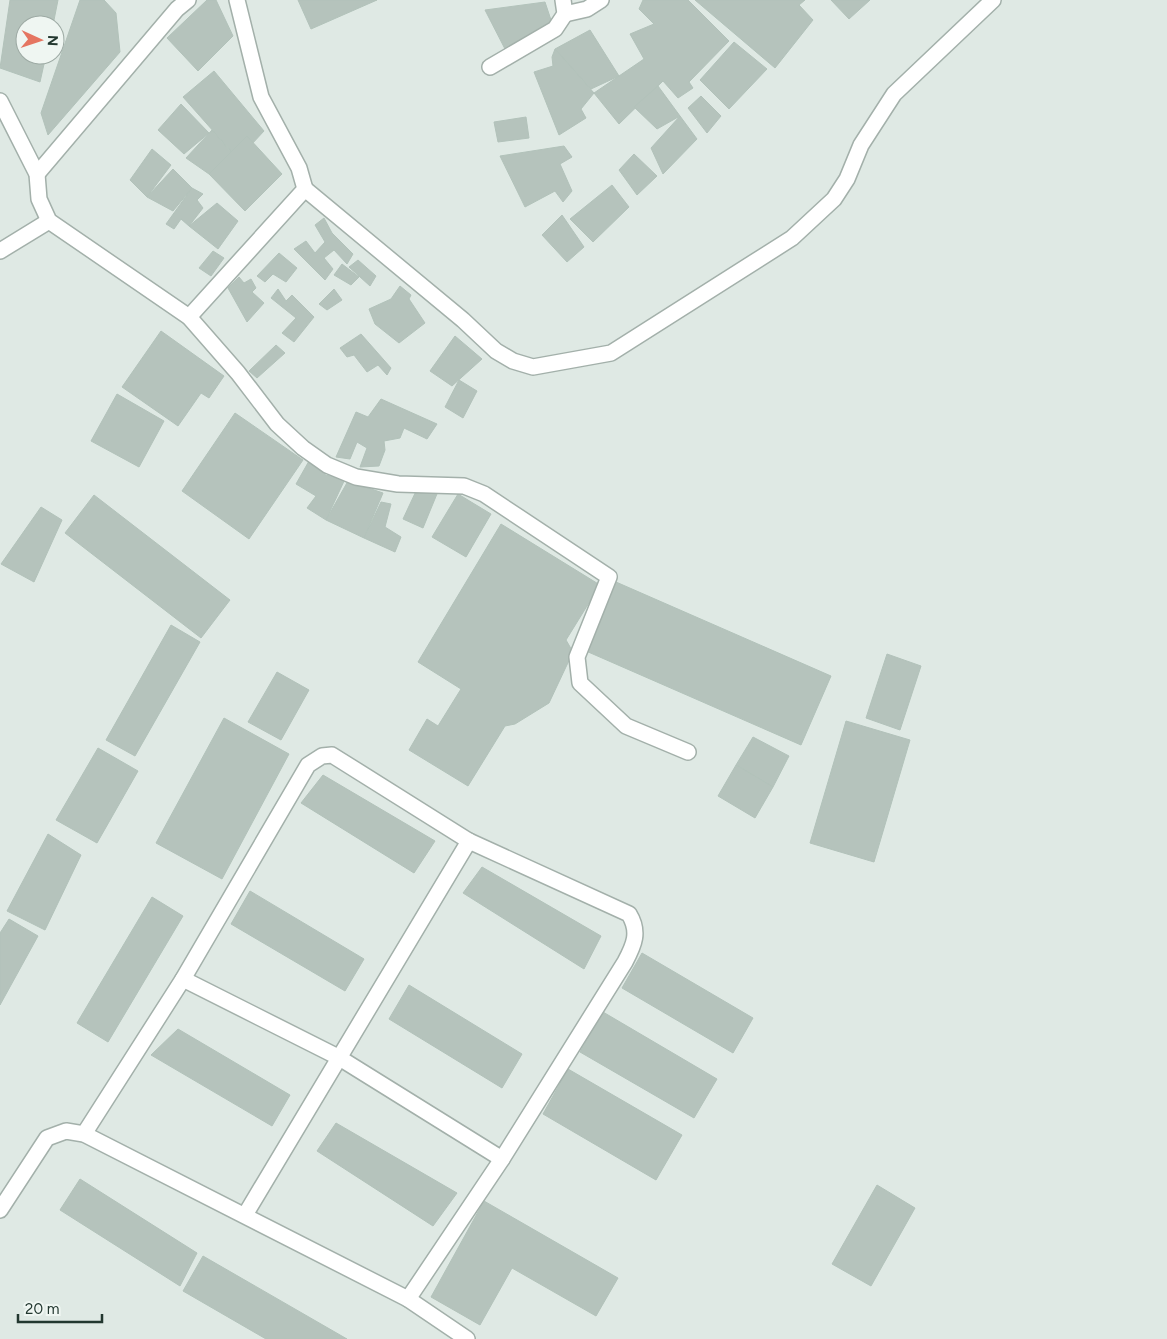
<svg xmlns="http://www.w3.org/2000/svg" width="1167" height="1339" viewBox="0 0 1167 1339" font-family="Figtree,sans-serif">
	<style>
		.building { fill: #b5c3bc; stroke: #b2c2ba }
		.lines { fill: none; stroke-linecap: round; stroke-linejoin: round }
		.minor-casing { stroke: #a3b0aa; stroke-width: 18 }
		.minor { stroke: #fff; stroke-width: 15 }
	</style>
	<rect width="100%" height="100%" fill="#dfe9e4"/>
	<g class="building">
		<path d="M 10,0 L 58,0 L 53,25 L 25,25 L 25,55 L 46,55 L 40,82 L 0,68 Z"/>
		<path d="M 80,0 L 104,0 L 116,13 L 120,52 L 48,135 L 41,113 Z"/>
		<path d="M 207,0 L 216,0 L 233,36 L 198,71 L 167,38 Z"/>
		<path d="M 298,0 L 377,0 L 311,29 Z"/>
		<path d="M 643,0 L 688,0 L 729,41 L 689,82 L 693,88 L 678,98 L 663,81 L 619,124 L 594,93 L 644,59 L 630,34 L 654,24 L 639,9 Z"/>
		<path d="M 695,0 L 805,0 L 799,5 L 813,20 L 775,68 Z"/>
		<path d="M 831,0 L 870,0 L 849,19 Z"/>
		<path d="M 545,2 L 552,23 L 505,49 L 485,10 Z"/>
		<path d="M 590,30 L 619,76 L 591,89 L 555,49 Z"/>
		<path d="M 734,42 L 767,69 L 729,109 L 700,80 Z"/>
		<path d="M 555,49 L 594,93 L 581,109 L 586,118 L 559,135 L 534,72 L 553,66 L 552,57 Z"/>
		<path d="M 214,71 L 264,131 L 238,159 L 183,97 Z"/>
		<path d="M 658,86 L 680,116 L 657,129 L 634,107 Z"/>
		<path d="M 701,96 L 721,116 L 707,133 L 688,108 Z"/>
		<path d="M 181,104 L 209,133 L 184,154 L 158,130 Z"/>
		<path d="M 680,116 L 697,139 L 663,174 L 651,148 Z"/>
		<path d="M 526,117 L 529,138 L 498,142 L 494,122 Z"/>
		<path d="M 212,130 L 231,152 L 209,174 L 186,158 Z"/>
		<path d="M 247,136 L 282,174 L 245,211 L 209,174 Z"/>
		<path d="M 564,146 L 572,157 L 560,164 L 572,191 L 563,202 L 555,191 L 525,207 L 500,156 Z"/>
		<path d="M 152,149 L 171,165 L 147,197 L 130,180 Z"/>
		<path d="M 634,154 L 657,176 L 637,195 L 619,170 Z"/>
		<path d="M 173,169 L 192,188 L 173,211 L 147,197 Z"/>
		<path d="M 612,185 L 629,207 L 593,242 L 570,219 Z"/>
		<path d="M 192,188 L 203,194 L 197,200 L 203,208 L 189,226 L 181,219 L 174,229 L 166,224 Z"/>
		<path d="M 217,203 L 238,221 L 218,249 L 189,226 Z"/>
		<path d="M 562,215 L 584,247 L 567,262 L 542,235 Z"/>
		<path d="M 324,218 L 332,233 L 353,254 L 347,264 L 334,250 L 324,258 L 333,269 L 325,280 L 294,249 L 306,241 L 315,253 L 325,242 L 315,225 Z"/>
		<path d="M 213,251 L 224,258 L 211,276 L 199,268 Z"/>
		<path d="M 279,253 L 297,268 L 286,282 L 273,274 L 265,282 L 257,276 Z"/>
		<path d="M 358,260 L 376,276 L 370,286 L 349,267 Z"/>
		<path d="M 342,264 L 359,277 L 351,285 L 334,275 Z"/>
		<path d="M 239,277 L 244,283 L 251,279 L 256,288 L 252,292 L 264,303 L 247,322 L 228,288 Z"/>
		<path d="M 400,286 L 411,295 L 409,299 L 425,323 L 399,343 L 375,324 L 369,309 L 391,299 Z"/>
		<path d="M 278,289 L 286,301 L 292,295 L 314,317 L 294,342 L 282,333 L 296,318 L 271,298 Z"/>
		<path d="M 334,289 L 342,300 L 327,310 L 319,304 Z"/>
		<path d="M 161,331 L 224,376 L 209,398 L 201,393 L 178,426 L 122,387 Z"/>
		<path d="M 361,334 L 391,368 L 387,375 L 378,365 L 367,372 L 354,355 L 347,357 L 340,348 Z"/>
		<path d="M 455,336 L 482,359 L 452,386 L 430,371 Z"/>
		<path d="M 276,345 L 285,353 L 257,378 L 249,371 Z"/>
		<path d="M 459,380 L 477,391 L 463,418 L 445,407 Z"/>
		<path d="M 117,394 L 164,421 L 139,467 L 91,441 Z"/>
		<path d="M 381,399 L 437,424 L 427,439 L 404,428 L 400,438 L 384,441 L 385,450 L 379,466 L 360,467 L 367,448 L 357,442 L 350,459 L 336,457 L 356,412 L 368,417 Z"/>
		<path d="M 235,413 L 303,460 L 249,539 L 182,491 Z"/>
		<path d="M 309,461 L 326,470 L 325,475 L 345,479 L 326,520 L 307,508 L 316,496 L 296,484 Z"/>
		<path d="M 348,481 L 383,493 L 364,538 L 326,520 Z"/>
		<path d="M 417,489 L 439,489 L 423,528 L 403,519 Z"/>
		<path d="M 458,494 L 491,514 L 466,557 L 432,537 Z"/>
		<path d="M 94,495 L 230,600 L 201,638 L 65,533 Z"/>
		<path d="M 381,502 L 391,504 L 385,527 L 401,537 L 395,552 L 364,538 Z"/>
		<path d="M 41,507 L 62,520 L 34,582 L 1,564 Z"/>
		<path d="M 501,524 L 600,585 L 566,640 L 573,652 L 549,703 L 515,724 L 505,726 L 468,786 L 409,750 L 427,719 L 438,726 L 461,689 L 418,662 Z"/>
		<path d="M 616,582 L 831,676 L 801,745 L 586,651 Z"/>
		<path d="M 171,625 L 200,642 L 135,756 L 106,740 Z"/>
		<path d="M 887,654 L 921,666 L 900,730 L 866,718 Z"/>
		<path d="M 277,672 L 309,690 L 281,740 L 248,722 Z"/>
		<path d="M 224,718 L 289,754 L 222,879 L 156,843 Z"/>
		<path d="M 846,721 L 910,740 L 874,862 L 810,843 Z"/>
		<path d="M 753,737 L 789,756 L 773,787 L 736,765 Z"/>
		<path d="M 98,748 L 138,771 L 97,843 L 56,820 Z"/>
		<path d="M 736,765 L 773,787 L 755,818 L 718,796 Z"/>
		<path d="M 323,775 L 435,841 L 414,873 L 301,803 Z"/>
		<path d="M 48,834 L 81,855 L 45,930 L 7,911 Z"/>
		<path d="M 482,867 L 601,936 L 584,969 L 463,893 Z"/>
		<path d="M 250,891 L 364,959 L 345,991 L 231,924 Z"/>
		<path d="M 152,897 L 183,916 L 108,1042 L 77,1023 Z"/>
		<path d="M 9,919 L 38,936 L 0,1005 L 0,933 Z"/>
		<path d="M 642,953 L 753,1018 L 733,1053 L 622,988 Z"/>
		<path d="M 409,985 L 522,1054 L 502,1088 L 389,1019 Z"/>
		<path d="M 603,1012 L 717,1079 L 694,1118 L 580,1052 Z"/>
		<path d="M 178,1029 L 290,1095 L 272,1126 L 151,1055 Z"/>
		<path d="M 568,1069 L 682,1135 L 656,1180 L 543,1114 Z"/>
		<path d="M 336,1123 L 457,1193 L 433,1226 L 317,1151 Z"/>
		<path d="M 80,1179 L 197,1253 L 180,1286 L 60,1210 Z"/>
		<path d="M 877,1185 L 915,1208 L 871,1286 L 832,1264 Z"/>
		<path d="M 484,1201 L 618,1278 L 596,1316 L 512,1268 L 480,1325 L 431,1297 Z"/>
		<path d="M 203,1256 L 347,1339 L 266,1339 L 183,1291 Z"/>
	</g>
	<g class="lines">
		<g class="minor-casing">
			<g id="minor">
				<path d="M 565,14 L 587,9 L 601,0"/>
				<path d="M 490,67 L 555,29 L 565,14 L 563,0"/>
				<path d="M 0,101 L 37,174 L 39,199 L 49,221 L 189,317 L 238,373 L 277,424 L 303,448 L 327,465 L 356,477 L 398,484 L 464,486 L 484,494 L 609,577 L 577,657 L 580,683 L 626,726 L 688,752"/>
				<path d="M 37,174 L 177,9 L 188,0"/>
				<path d="M 305,189 L 463,320 L 496,351 L 513,361 L 533,367 L 611,353 L 792,238 L 834,199 L 847,179 L 861,145 L 894,94 L 993,0"/>
				<path d="M 0,251 L 49,221"/>
				<path d="M 189,317 L 305,189 L 299,168 L 261,97 L 237,0"/>
				<path d="M 183,979 L 338,1057 L 502,1159"/>
				<path d="M 84,1134 L 183,979 L 308,765 L 322,756 L 332,755 L 469,841 L 629,914 C 640,932 634,945 625,962 L 502,1159 L 408,1299"/>
				<path d="M 0,1210 L 47,1138 L 66,1131 L 84,1134 L 408,1299 L 467,1339"/>
				<path d="M 245,1215 L 469,841"/>
			</g>
		</g>
		<use href="#minor" class="minor"/>
	</g>
	<g transform="translate(40 40) rotate(93)"><circle r="24" fill="#eff6f2" stroke="#9daaa4"/>
	<path d="M0-4L9 19L0 12L-9 19Z" fill="#e57561"/>
	<text y="-8" font-size="14" font-weight="bold" text-anchor="middle" fill="#22372f">N</text>
	</g>
	<path d="M18 1314v8h84v-8" fill="none" stroke="#22372f" stroke-width="2.5"/>
	<text x="25" y="1314" font-size="15" fill="#22372f" stroke="#eff6f2" stroke-width="4" paint-order="stroke">20 m</text>
</svg>
